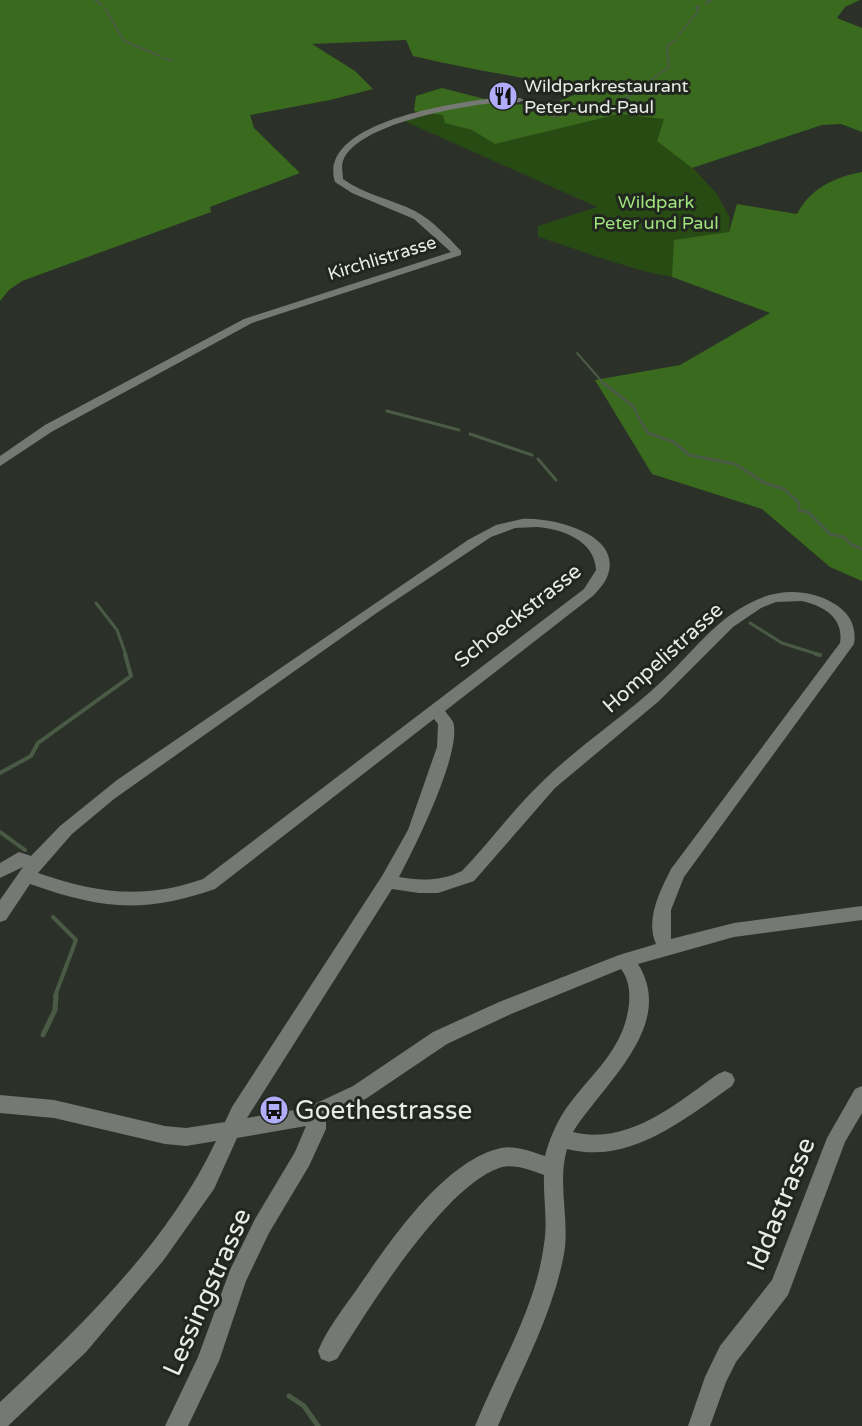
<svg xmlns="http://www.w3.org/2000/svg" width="862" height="1426" viewBox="0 0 862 1426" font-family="'Varela Round',sans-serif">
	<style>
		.green { fill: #284a13 }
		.forest { fill: #3a6a1e }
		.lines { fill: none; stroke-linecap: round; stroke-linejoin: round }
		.stream-far3 { stroke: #4a5b45; stroke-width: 2 }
		.stream-far2 { stroke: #4a5b45; stroke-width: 3 }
		.stream-far1 { stroke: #4a5b45; stroke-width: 4 }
		.stream { stroke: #4a5b45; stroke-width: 5 }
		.minor { fill: #757873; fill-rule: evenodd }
		.labels { text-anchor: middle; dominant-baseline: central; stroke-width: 6; stroke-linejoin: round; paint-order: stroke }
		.far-poi-label { font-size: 18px; fill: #e8ece6; stroke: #21271f; text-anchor: start }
		.far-park-label { font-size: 18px; fill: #9fe27e; stroke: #21271f }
		.far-street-label { font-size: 18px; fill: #e8ece6; stroke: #21271f }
		.street-label { font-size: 21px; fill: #e8ece6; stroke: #21271f }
		.near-poi-label { font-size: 26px; fill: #e8ece6; stroke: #21271f; text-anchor: start }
		.near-street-label { font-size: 26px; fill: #e8ece6; stroke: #21271f }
	</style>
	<rect width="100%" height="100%" fill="#2b3128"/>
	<path class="green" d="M 442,88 L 493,105 L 552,104 L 673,116 L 692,167 L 717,194 L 730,218 L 728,242 L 699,280 C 647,278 588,252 538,237 L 538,226 L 597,207 L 404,121 L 421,117 L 414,111 L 416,96 Z"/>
	<g class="forest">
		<path d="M 0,0 L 860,0 L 845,7 L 837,18 L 862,28 L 862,132 L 841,124 L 822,125 L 692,168 L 657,141 L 664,119 L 619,114 L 495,144 L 472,130 L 445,123 L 443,115 L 414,111 L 416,96 L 442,88 L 508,105 L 553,103 L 584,91 C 527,77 470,70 413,56 L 406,40 L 312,44 L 355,71 L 373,89 L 330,100 L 250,115 L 254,128 L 300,173 L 210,207 L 211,212 L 22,281 L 9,290 L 0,301 Z"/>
		<path d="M 862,172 L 862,581 L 830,567 L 762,509 L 652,474 L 595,380 L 680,365 L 770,313 L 672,277 L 674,240 L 729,232 L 737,204 L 797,214 C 810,189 834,177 862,172 Z"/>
	</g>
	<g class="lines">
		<g class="stream-far3">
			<path d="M 95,0 L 102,5"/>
			<path d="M 706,3 L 712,0"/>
			<path d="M 105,8 L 124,41 L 160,56"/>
			<path d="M 679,35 L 699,10 L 696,7 L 699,6"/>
			<path d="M 163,58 L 172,60"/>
			<path d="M 619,102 C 638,92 651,79 669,67 L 667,46 L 676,40"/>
			<path d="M 552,117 L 611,104"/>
			<path d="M 577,353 L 605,385"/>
		</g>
		<g class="stream-far2">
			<path d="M 603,383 L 634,407 L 637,414"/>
			<path d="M 387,411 L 459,430"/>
			<path d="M 638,417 L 648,433 L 674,442 L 689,455 L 735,464 L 765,483 L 784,489 L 799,503 L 799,510 L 808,512 L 830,534 L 844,537 L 852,545 L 862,549"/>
			<path d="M 470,434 L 532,455"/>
			<path d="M 538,459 L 556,480"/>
			<path d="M 96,603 L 117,630 L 126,655"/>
			<path d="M 750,623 L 782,643 L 820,655"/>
		</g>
		<g class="stream-far1">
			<path d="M 816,654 L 820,655"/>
			<path d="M 0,773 L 31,756 L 38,743 L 131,676 L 125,654"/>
			<path d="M 0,832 L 25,850"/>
			<path d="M 53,917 L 76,940 L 55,996"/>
		</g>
		<g class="stream">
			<path d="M 43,1035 L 55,1010 L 56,995"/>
			<path d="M 289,1396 L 304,1406 L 318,1426"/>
		</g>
		<g class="minor">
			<path d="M 496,98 L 520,98 L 524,100 C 516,105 503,102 493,103 C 458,107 357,124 343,161 C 341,166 343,174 343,179 C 365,195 391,199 415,211 C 433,221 447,236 461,251 L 461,255 L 252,323 L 53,431 L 0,466 L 0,456 L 45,425 L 244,319 L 451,252 L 414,219 L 352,193 L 335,182 C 316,122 457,102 496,98 Z"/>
			<path d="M 522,519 C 549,517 618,532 609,571 C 607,581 600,588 594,595 L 445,711 C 447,714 451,718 453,722 C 463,751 414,849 399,877 C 421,881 441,881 462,871 C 490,842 514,808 544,780 C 581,744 625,716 662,681 C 691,654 715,620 750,603 C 776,589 807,588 833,603 C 849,612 857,626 854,644 L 684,877 L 671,910 L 671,939 L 734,923 L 862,906 L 862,920 L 734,937 L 638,964 C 677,1026 602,1085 573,1132 C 628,1146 677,1103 718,1074 L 725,1071 L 732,1074 L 735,1080 L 732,1086 C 683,1120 630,1165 567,1149 C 557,1183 570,1220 564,1254 C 553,1314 521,1371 498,1426 L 475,1426 C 499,1367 536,1308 544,1244 C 548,1221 543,1198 544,1175 C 530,1170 513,1163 499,1168 C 444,1187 368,1309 337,1359 L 329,1362 L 321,1359 L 318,1351 C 327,1329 343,1309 357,1289 C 389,1243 443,1161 501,1148 C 516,1145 532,1152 545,1156 C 549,1140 556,1124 565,1110 C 590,1074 624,1051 629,1004 C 630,991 629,980 621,969 L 511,1014 L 447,1044 L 367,1098 L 326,1118 L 326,1129 L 309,1166 L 269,1233 L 246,1281 L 219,1361 L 188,1426 L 165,1426 L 198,1357 L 230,1270 L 255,1219 L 295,1152 L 306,1126 L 237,1138 L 214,1189 L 163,1261 L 86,1352 L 8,1426 L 0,1426 L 0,1402 C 81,1326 168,1243 216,1141 L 186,1146 L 165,1144 L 54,1118 L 0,1113 L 0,1095 L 54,1100 L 165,1126 L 186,1128 L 225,1122 L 232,1107 L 382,876 L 408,830 L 437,747 L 438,724 L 434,719 L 215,889 C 142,914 101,909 30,884 L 6,920 L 0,922 L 0,900 L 23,867 L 0,878 L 0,863 L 19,852 L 31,856 L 60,826 L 117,780 L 468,540 L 496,525 ZM 537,527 C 563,529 595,541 596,570 L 584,589 L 203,879 C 143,900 96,893 38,873 L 72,834 L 114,799 L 378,612 L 491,537 L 515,528 ZM 802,601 C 824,606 844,618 840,643 L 671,869 C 660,891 645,920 656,944 L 619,955 L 499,1002 L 433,1032 L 353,1086 L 306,1108 L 247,1118 L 392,889 L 419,893 L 438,893 L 474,881 L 555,788 L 659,701 L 733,627 L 761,608 L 776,602 Z"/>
			<path d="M 862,1086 L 862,1113 L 845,1142 L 788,1295 L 736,1362 L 726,1382 L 710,1426 L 688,1426 L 705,1377 L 720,1346 L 772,1280 L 827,1138 L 855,1089 Z"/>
		</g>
	</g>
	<defs>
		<g id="restaurant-disc" transform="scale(1.5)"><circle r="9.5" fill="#b1adfa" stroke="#21271f"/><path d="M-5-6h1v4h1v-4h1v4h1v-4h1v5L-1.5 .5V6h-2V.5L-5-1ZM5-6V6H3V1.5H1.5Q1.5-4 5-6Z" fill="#111"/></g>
		<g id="bus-disc" transform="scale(1.5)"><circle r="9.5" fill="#b1adfa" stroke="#21271f"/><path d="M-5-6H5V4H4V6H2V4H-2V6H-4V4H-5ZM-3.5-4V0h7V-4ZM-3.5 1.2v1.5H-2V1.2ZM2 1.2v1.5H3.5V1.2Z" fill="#111"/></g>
	</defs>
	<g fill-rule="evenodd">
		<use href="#restaurant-disc" x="503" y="96"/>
		<use href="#bus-disc" x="274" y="1110"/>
	</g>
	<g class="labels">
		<g class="far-poi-label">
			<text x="524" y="86">Wildparkrestaurant<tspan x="524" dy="21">Peter-und-Paul</tspan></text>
		</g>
		<g class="far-park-label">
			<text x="656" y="202">Wildpark<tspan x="656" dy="21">Peter und Paul</tspan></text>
		</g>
		<g class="far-street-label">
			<text transform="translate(382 258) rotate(-17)">Kirchlistrasse</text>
		</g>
		<g class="street-label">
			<text transform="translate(518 616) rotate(-38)">Schoeckstrasse</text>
			<text transform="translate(663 658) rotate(-42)">Hompelistrasse</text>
		</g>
		<g class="near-poi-label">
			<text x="295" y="1110">Goethestrasse</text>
		</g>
		<g class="near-street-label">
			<text transform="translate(781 1204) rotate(-68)">Iddastrasse</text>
			<text transform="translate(207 1292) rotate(-66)">Lessingstrasse</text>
		</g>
	</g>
</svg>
